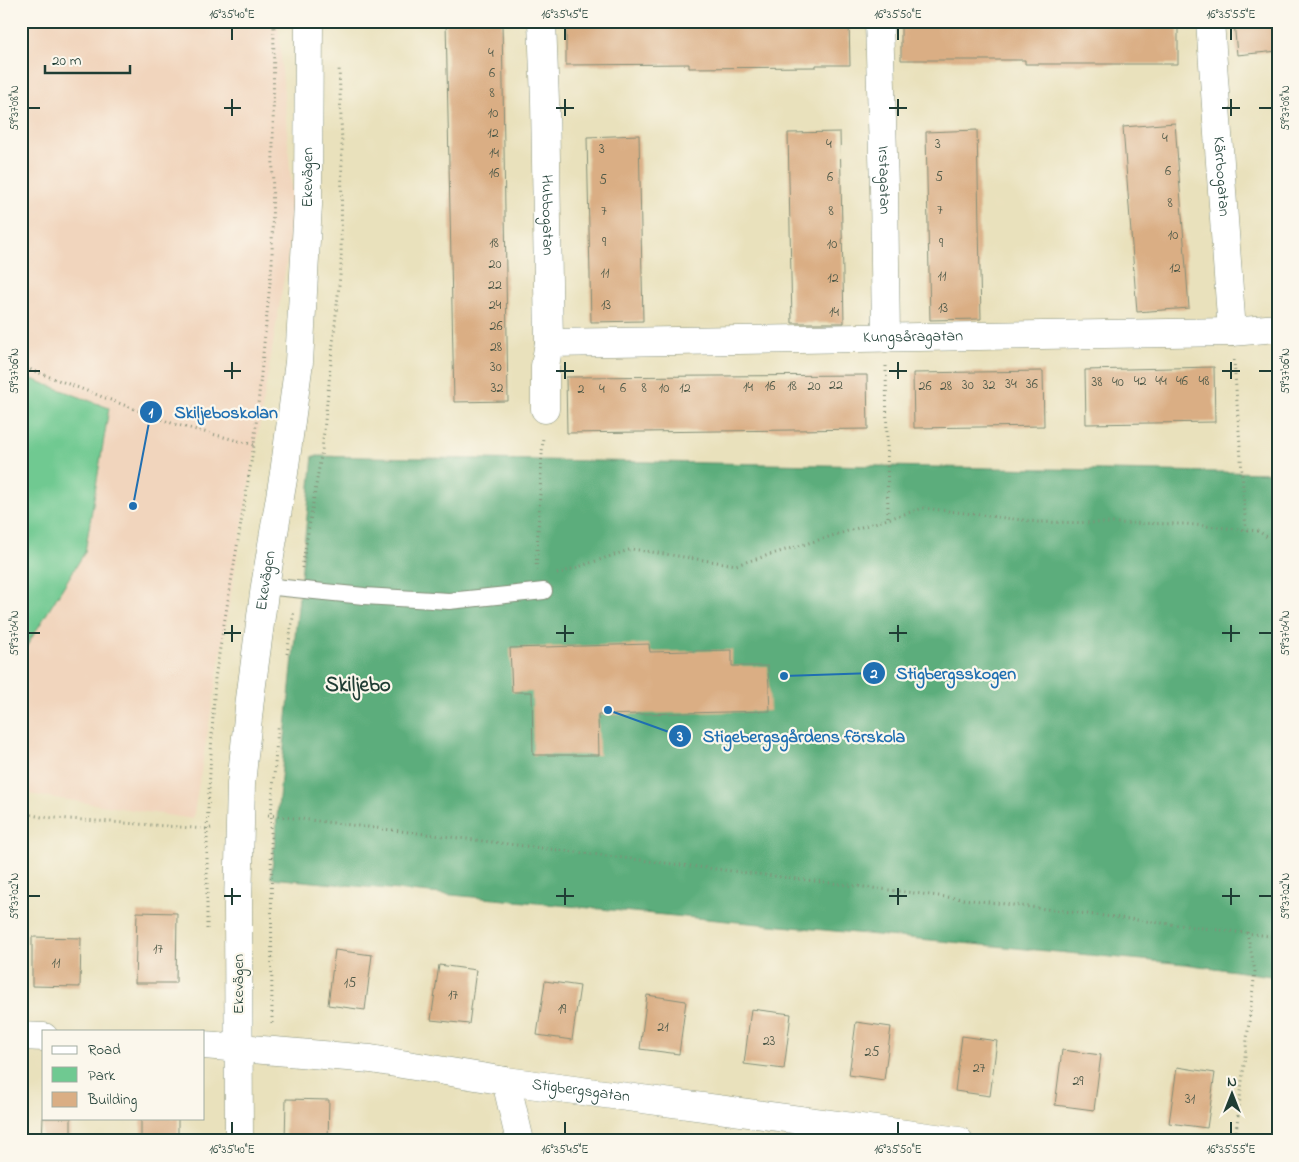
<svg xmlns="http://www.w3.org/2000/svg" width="1299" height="1162" viewBox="0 0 1299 1162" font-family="'Indie Flower',sans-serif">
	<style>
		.built { fill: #f1d5bd }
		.green { fill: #6fc991; stroke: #478362 }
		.forest { fill: #5bad7b; stroke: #3d7558 }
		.building { fill: #daae84 }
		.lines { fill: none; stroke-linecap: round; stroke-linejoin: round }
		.service-casing { stroke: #848f78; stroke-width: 18 }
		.minor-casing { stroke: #848f78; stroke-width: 29 }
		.path { stroke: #848f78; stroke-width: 3; stroke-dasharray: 1 4; stroke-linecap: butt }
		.service { stroke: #fff; stroke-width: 16 }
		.minor { stroke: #fff; stroke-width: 28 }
		.ticks { fill: none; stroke: #1f3d34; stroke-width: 2 }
		.labels { text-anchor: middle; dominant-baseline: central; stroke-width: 4.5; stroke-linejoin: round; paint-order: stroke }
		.number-label { font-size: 14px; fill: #4e5948 }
		.street-label { font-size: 16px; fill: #1f3d34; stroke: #fbf7ec }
		.district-label { font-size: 21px; font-weight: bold; fill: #1f3d34; stroke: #fbf7ec }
		.leader { fill: none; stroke: #1f6fb2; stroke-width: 2 }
		.callout-dot { fill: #1f6fb2; stroke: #fbf7ec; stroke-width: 2 }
		.mark-label { font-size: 15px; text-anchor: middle; font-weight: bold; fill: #fff }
		.callout-label { font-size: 18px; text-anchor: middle; font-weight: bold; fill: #1f6fb2; stroke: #fbf7ec; stroke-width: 4.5; stroke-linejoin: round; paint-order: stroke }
		.neatline { fill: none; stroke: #1f3d34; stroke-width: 2 }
		.ticks-label { font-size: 12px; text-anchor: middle; fill: #1f3d34 }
	</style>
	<rect width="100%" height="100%" fill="#fbf7ec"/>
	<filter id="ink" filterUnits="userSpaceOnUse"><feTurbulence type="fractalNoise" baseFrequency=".02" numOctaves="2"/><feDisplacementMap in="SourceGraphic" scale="10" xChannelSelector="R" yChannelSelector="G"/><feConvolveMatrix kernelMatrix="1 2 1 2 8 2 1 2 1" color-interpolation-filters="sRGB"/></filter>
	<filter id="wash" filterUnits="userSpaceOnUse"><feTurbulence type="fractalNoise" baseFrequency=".0096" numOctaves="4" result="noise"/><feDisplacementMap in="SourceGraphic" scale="20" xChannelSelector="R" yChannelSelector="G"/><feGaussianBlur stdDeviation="1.12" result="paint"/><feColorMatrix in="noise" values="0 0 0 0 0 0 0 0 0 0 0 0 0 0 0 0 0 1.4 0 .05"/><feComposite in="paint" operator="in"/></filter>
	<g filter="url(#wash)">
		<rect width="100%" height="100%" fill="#e9e1bc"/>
		<path class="built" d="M 21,21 L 278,21 L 294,219 L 193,819 L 21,793 Z"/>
		<path class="green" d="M 21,375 L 109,408 L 85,552 L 21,655 Z"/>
		<path class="forest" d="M 313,456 L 1278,473 L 1278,977 L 1185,964 L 271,878 Z"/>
		<g id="blocks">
			<g class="building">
				<path d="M 446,21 L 502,21 L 508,401 L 454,402 Z"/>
				<path d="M 566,21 L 849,21 L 850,65 L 816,65 L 816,67 L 689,68 L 689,64 L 566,65 Z"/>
				<path d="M 901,21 L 1178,21 L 1178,64 L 1025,64 L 1025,60 L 901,60 Z"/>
				<path d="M 1234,21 L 1278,21 L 1278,51 L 1237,55 Z"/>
				<path d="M 1175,123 L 1189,308 L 1137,312 L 1123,127 Z"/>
				<path d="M 977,130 L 981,319 L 930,320 L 926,132 Z"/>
				<path d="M 840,132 L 844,323 L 792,323 L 788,133 Z"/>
				<path d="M 639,135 L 643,321 L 591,322 L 587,137 Z"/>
				<path d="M 1214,367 L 1215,422 L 1086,424 L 1085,370 Z"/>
				<path d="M 1043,371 L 1044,426 L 914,428 L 913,373 Z"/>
				<path d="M 867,375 L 868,429 L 567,433 L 566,377 Z"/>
				<path d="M 649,644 L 650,652 L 732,650 L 732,666 L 768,666 L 770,711 L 598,715 L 599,755 L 533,755 L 532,692 L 512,692 L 510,648 Z"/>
				<path d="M 137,912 L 177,913 L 176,983 L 135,983 Z"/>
				<path d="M 32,937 L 81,938 L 80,987 L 32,986 Z"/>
				<path d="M 335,950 L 372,955 L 365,1010 L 328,1005 Z"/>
				<path d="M 439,965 L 476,970 L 469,1024 L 431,1020 Z"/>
				<path d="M 545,981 L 580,986 L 572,1040 L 537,1035 Z"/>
				<path d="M 647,995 L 686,1001 L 679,1054 L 640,1049 Z"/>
				<path d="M 751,1009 L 791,1014 L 784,1069 L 744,1064 Z"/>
				<path d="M 856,1022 L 891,1027 L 884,1080 L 849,1075 Z"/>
				<path d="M 962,1036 L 997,1041 L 990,1096 L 955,1091 Z"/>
				<path d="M 1062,1050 L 1101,1055 L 1094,1110 L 1055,1105 Z"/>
				<path d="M 1177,1067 L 1215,1073 L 1207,1128 L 1169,1123 Z"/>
				<path d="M 286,1099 L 329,1100 L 328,1141 L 285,1141 Z"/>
				<path d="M 43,1118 L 71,1118 L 71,1141 L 42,1141 Z"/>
				<rect x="141" y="1118" width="37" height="23"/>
			</g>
		</g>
	</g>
	<g filter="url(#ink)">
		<use href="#blocks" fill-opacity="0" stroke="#848f78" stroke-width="1"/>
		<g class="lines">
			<g class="service-casing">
				<path id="service" d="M 265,586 L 364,596 L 449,601 L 544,591"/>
			</g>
			<g class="minor-casing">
				<g id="minor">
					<path id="s1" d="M 542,21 L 545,101 L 549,343 L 545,366 L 545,409"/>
					<path id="s2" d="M 879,21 L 884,187 L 886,338"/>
					<path id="s3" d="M 1210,21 L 1232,332"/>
					<path id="s4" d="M 549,343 L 1232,332 L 1278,328"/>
					<path d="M 21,1036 L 44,1037"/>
					<path id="s5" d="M 204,1045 L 371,1059 L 506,1081 L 959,1141"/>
					<path d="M 506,1081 L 520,1141"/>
					<path id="s6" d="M 239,1141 L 238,905 L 241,784 L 250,699 L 265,586 L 284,473 L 299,362 L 308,205 L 309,21"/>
				</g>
			</g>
			<g class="path">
				<path d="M 1234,360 L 1246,530"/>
				<path d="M 21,366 L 174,424 L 254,445"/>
				<path d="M 886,366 L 888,518"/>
				<path d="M 302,568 L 322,450 L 341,266 L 342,144 L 339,67"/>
				<path d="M 536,570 L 543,436"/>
				<path d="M 557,574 L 632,549 L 736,565 L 924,508 L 1038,522 L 1185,524 L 1258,531 L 1278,544"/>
				<path d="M 287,654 L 294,611"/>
				<path d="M 21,813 L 42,817 L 207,829 L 211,828"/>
				<path d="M 268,815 L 1278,937"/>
				<path d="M 207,929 L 207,829 L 215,678 L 254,445 L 272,263 L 274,21"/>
				<path d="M 272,1023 L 271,814 L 278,727"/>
				<path d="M 1235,1141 L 1255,971 L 1247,932"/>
			</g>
			<use href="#service" class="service"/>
			<use href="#minor" class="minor"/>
		</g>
	</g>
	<path class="ticks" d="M 232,28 L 232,40M 565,28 L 565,40M 898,28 L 898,40M 1231,28 L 1231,40M 232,99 L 232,116M 565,99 L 565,116M 898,99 L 898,116M 1231,99 L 1231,116M 28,108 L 40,108M 224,108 L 241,108M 556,108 L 574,108M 889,108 L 907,108M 1222,108 L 1240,108M 1259,108 L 1272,108M 232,362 L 232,379M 565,362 L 565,379M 898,362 L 898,379M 1231,362 L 1231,379M 28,371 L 40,371M 224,371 L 241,371M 556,371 L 574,371M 889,371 L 907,371M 1222,371 L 1240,371M 1259,371 L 1272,371M 232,625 L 232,642M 565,625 L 565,642M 898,625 L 898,642M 1231,625 L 1231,642M 28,633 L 40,633M 224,633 L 241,633M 556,633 L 574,633M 889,633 L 907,633M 1222,633 L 1240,633M 1259,633 L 1272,633M 232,888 L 232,905M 565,888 L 565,905M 898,888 L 898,905M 1231,888 L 1231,905M 28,896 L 40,896M 224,896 L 241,896M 556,896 L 574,896M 889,896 L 907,896M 1222,896 L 1240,896M 1259,896 L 1272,896M 232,1122 L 232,1134M 565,1122 L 565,1134M 898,1122 L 898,1134M 1231,1122 L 1231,1134"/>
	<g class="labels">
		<g class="number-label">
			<text x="491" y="53">4</text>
			<text x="492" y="73">6</text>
			<text x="492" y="93">8</text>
			<text x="493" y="113">10</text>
			<text x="493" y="133">12</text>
			<text x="1165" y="138">4</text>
			<text x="829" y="144">4</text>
			<text x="938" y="144">3</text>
			<text x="602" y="149">3</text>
			<text x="494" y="153">14</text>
			<text x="1168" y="171">6</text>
			<text x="494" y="173">16</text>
			<text x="830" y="177">6</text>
			<text x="939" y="177">5</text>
			<text x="603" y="180">5</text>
			<text x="1170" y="203">8</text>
			<text x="940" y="210">7</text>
			<text x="604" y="211">7</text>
			<text x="831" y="211">8</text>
			<text x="1173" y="235">10</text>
			<text x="604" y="242">9</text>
			<text x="494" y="243">18</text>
			<text x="941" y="243">9</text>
			<text x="832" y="244">10</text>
			<text x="495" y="264">20</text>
			<text x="1175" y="268">12</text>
			<text x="605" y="273">11</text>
			<text x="942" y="276">11</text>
			<text x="833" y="278">12</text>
			<text x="495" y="285">22</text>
			<text x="495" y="305">24</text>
			<text x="606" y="305">13</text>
			<text x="943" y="308">13</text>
			<text x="834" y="312">14</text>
			<text x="496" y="326">26</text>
			<text x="496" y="347">28</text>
			<text x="496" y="367">30</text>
			<text x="1140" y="381">42</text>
			<text x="1161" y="381">44</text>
			<text x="1182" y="381">46</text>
			<text x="1204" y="381">48</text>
			<text x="1097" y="382">38</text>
			<text x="1118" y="382">40</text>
			<text x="1011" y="384">34</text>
			<text x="1032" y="384">36</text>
			<text x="836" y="385">22</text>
			<text x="968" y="385">30</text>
			<text x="989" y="385">32</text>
			<text x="770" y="386">16</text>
			<text x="792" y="386">18</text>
			<text x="814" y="386">20</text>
			<text x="925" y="386">26</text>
			<text x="946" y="386">28</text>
			<text x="748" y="387">14</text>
			<text x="497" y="388">32</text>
			<text x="623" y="388">6</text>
			<text x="644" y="388">8</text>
			<text x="664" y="388">10</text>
			<text x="685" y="388">12</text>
			<text x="581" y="389">2</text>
			<text x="602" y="389">4</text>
			<text x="158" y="949">17</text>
			<text x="56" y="963">11</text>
			<text x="350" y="983">15</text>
			<text x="453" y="995">17</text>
			<text x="562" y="1009">19</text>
			<text x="663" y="1027">21</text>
			<text x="769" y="1041">23</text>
			<text x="872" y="1052">25</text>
			<text x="979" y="1068">27</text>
			<text x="1078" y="1081">29</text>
			<text x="1190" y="1099">31</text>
		</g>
		<g class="street-label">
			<text stroke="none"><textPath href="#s3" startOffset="156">Kärrbogatan</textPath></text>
			<text stroke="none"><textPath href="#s6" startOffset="968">Ekevägen</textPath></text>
			<text stroke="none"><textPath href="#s2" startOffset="159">Irstagatan</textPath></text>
			<text stroke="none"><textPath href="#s1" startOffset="194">Hubbogatan</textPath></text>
			<text stroke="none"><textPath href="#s4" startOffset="364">Kungsåragatan</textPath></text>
			<text stroke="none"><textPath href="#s6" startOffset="562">Ekevägen</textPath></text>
			<text transform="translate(239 984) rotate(-90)">Ekevägen</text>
			<text stroke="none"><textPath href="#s5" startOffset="380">Stigbergsgatan</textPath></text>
		</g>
		<g class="district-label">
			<text x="358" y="686">Skiljebo</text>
		</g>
	</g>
	<path class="leader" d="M133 506L151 412M784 676L874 673M608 710L680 736"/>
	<g class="callout-dot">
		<circle cx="133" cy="506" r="5"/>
		<circle cx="784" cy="676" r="5"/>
		<circle cx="608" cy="710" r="5"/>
		<circle cx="151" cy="412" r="12"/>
		<circle cx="874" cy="673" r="12"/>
		<circle cx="680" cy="736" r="12"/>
	</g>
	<g class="mark-label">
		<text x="151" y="417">1</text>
		<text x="874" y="678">2</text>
		<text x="680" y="741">3</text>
	</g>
	<g class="callout-label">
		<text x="226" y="418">Skiljeboskolan</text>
		<text x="956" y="679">Stigbergsskogen</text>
		<text x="804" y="742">Stigebergsgårdens förskola</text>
	</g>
	<rect width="1299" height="1162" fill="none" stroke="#fbf7ec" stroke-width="55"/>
	<rect x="42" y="1030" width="162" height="90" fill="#fbf7ec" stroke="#a3ada2"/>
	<rect x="52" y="1046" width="25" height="8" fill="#ffffff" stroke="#a3ada2"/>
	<text x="88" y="1054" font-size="15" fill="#1f3d34">Road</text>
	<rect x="52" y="1067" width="25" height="15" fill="#6fc991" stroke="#a3ada2"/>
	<text x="88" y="1080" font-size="15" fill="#1f3d34">Park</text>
	<rect x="52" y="1092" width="25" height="15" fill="#daae84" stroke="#a3ada2"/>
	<text x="88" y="1104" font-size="15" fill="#1f3d34">Building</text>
	<g transform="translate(1232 1094)" stroke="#fbf7ec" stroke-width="4" paint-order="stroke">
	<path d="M0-4L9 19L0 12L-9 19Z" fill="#1f3d34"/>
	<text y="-8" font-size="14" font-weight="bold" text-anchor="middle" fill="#1f3d34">N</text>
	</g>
	<path d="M45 65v8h85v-8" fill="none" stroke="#1f3d34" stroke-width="2.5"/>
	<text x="52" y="65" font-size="15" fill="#1f3d34" stroke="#fbf7ec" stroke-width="4" paint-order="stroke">20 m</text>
	<rect x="28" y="28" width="1244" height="1106" class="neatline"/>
	<g class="ticks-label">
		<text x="232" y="18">16°35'40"E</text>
		<text x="565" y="18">16°35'45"E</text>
		<text x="898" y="18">16°35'50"E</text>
		<text x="1231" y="18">16°35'55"E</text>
		<text transform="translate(14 108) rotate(-90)" y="4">59°37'08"N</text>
		<text transform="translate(1285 108) rotate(-90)" y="4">59°37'08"N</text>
		<text transform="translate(14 371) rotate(-90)" y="4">59°37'06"N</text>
		<text transform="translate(1285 371) rotate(-90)" y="4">59°37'06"N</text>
		<text transform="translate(14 633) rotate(-90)" y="4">59°37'04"N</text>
		<text transform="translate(1285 633) rotate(-90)" y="4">59°37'04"N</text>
		<text transform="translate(14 896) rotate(-90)" y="4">59°37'02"N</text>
		<text transform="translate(1285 896) rotate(-90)" y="4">59°37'02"N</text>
		<text x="232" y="1153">16°35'40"E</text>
		<text x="565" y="1153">16°35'45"E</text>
		<text x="898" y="1153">16°35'50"E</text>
		<text x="1231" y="1153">16°35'55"E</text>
	</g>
</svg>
